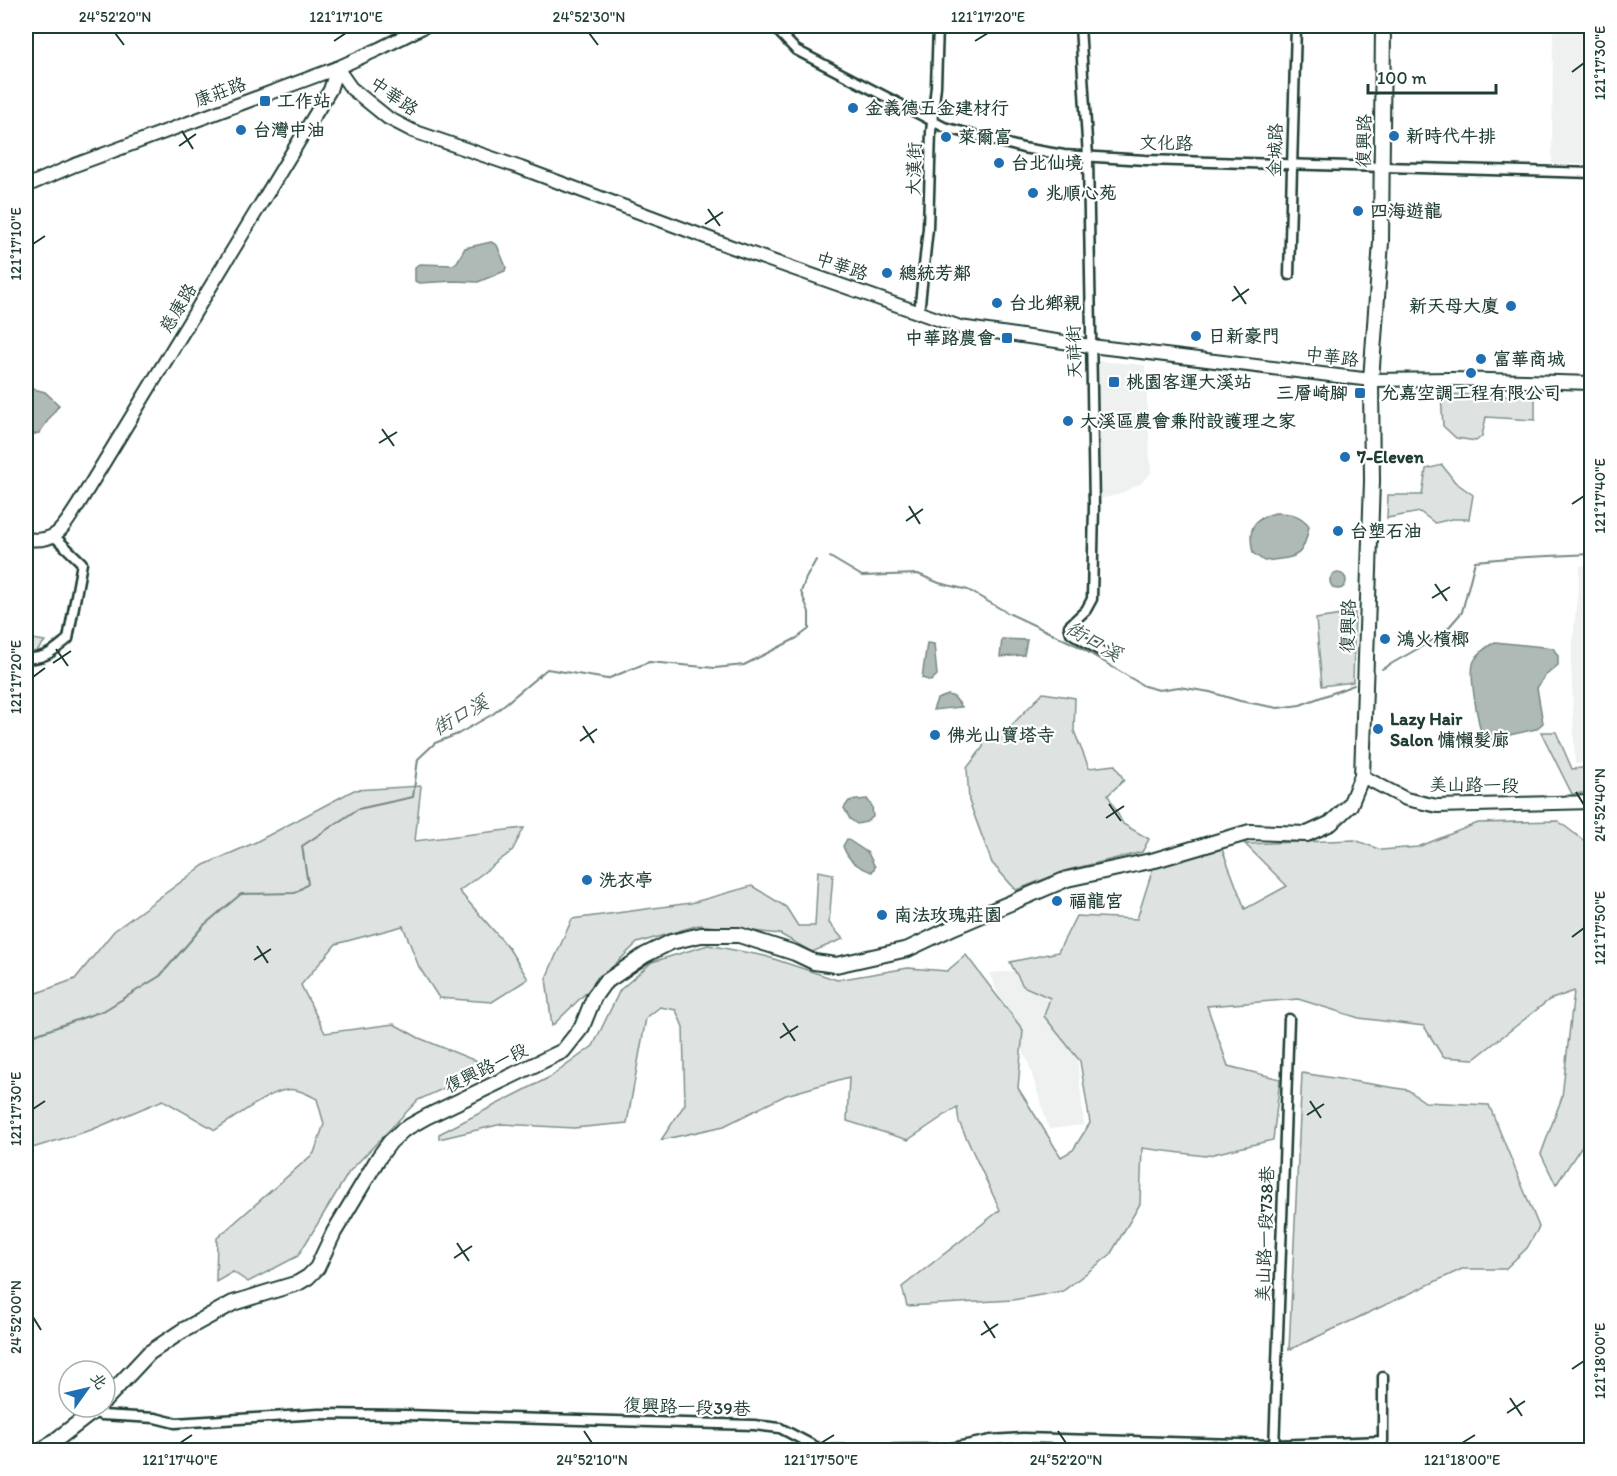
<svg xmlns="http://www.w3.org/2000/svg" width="1617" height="1476" viewBox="0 0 1617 1476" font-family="Itim,'LXGW WenKai TC',sans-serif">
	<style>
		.built { fill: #eef1f0 }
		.green { fill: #dee3e2; stroke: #7e908b; stroke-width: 1.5 }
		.water { fill: #afbab7; stroke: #758883; stroke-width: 1.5 }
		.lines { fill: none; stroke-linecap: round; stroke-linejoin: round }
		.stream { stroke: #758883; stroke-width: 2 }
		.street-casing { stroke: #1f3d34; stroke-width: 13 }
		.secondary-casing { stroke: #1f3d34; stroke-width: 16 }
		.primary-casing { stroke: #1f3d34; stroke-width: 18 }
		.street { stroke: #fff; stroke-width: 8 }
		.secondary { stroke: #fff; stroke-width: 12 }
		.primary { stroke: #fff; stroke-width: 14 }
		.ticks { fill: none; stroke: #1f3d34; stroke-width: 2 }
		.poi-dot { fill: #1f6fb2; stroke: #fff; stroke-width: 2 }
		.labels { text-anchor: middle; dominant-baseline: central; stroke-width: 4.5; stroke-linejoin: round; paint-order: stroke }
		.street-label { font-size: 18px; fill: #1f3d34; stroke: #fff }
		.poi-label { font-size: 18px; font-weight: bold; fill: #1f3d34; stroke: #fff; text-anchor: start }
		.water-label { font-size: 20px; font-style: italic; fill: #4a625b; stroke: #fff }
		.neatline { fill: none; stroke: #1f3d34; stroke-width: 2 }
		.ticks-label { font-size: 15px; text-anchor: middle; fill: #1f3d34 }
	</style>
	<rect width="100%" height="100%" fill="#fff"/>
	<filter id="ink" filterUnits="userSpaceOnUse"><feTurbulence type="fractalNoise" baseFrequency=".0167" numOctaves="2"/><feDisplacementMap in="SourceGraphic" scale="12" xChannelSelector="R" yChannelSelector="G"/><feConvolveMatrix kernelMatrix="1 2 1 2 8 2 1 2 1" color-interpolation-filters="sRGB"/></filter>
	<g filter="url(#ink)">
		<g class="built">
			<path d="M 1553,26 L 1591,26 L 1591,164 L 1552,164 Z"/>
			<path d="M 1098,361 L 1145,365 L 1151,473 L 1140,484 L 1117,495 L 1099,499 Z"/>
			<path d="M 1591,564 L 1591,762 L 1575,764 L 1571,662 L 1580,566 Z"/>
			<path d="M 1029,970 L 1076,1046 L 1084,1125 L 1049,1129 L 1028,1062 L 989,973 Z"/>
		</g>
		<g class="green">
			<path d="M 1441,394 L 1535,396 L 1535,420 L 1486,417 L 1482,436 L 1476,441 L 1456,438 L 1443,426 Z"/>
			<path d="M 1442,465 L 1455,482 L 1473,495 L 1469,519 L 1452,519 L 1435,523 L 1420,512 L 1387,518 L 1388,495 L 1422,495 L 1426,469 Z"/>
			<path d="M 1355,613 L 1353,682 L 1322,686 L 1316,619 Z"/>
			<path d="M 26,638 L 45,641 L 26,664 Z"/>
			<path d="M 1043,693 L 1075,698 L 1074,731 L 1089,768 L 1115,765 L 1124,780 L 1108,795 L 1123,824 L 1149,839 L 1142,852 L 1068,870 L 1016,890 L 992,863 L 969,801 L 967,768 L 983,747 L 985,731 L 1005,732 Z"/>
			<path d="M 1541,732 L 1556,732 L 1572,769 L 1591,767 L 1591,792 L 1572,794 Z"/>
			<path d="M 421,786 L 415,841 L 524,828 L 512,851 L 459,891 L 508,947 L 528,979 L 492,1002 L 439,998 L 419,967 L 403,926 L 336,944 L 301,985 L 325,1033 L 394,1024 L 419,1038 L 491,1067 L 418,1100 L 349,1172 L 298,1256 L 248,1282 L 233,1272 L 216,1282 L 217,1238 L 314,1153 L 324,1124 L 317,1099 C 307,1094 297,1088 286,1090 C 268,1092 232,1120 215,1130 L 163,1100 L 91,1130 L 26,1150 L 26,997 L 75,979 L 114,931 L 204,865 L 254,843 L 354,790 Z"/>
			<path d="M 1558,821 L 1591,846 L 1592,1142 L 1581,1147 L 1556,1185 L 1541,1154 L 1562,1097 L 1574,991 L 1549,1000 L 1474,1059 L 1443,1057 L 1424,1026 L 1359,1018 L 1298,999 L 1207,1006 L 1228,1066 L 1280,1079 L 1273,1140 L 1205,1156 L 1142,1148 L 1140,1204 L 1110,1255 L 1063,1291 L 1013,1300 L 907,1306 L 902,1287 L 1000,1210 L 959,1122 L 957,1107 L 908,1140 L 847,1121 L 849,1077 L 786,1095 L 724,1126 L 661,1140 L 685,1104 L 683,1027 L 676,1010 L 660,1007 L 646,1018 L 627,1123 L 574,1128 L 502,1124 L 439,1139 L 439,1134 L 550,1077 L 593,1046 L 620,990 L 652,962 L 708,945 L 765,956 L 837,980 L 908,968 L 947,971 L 966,955 L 1023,1030 L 1018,1088 L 1061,1157 L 1073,1150 L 1090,1123 L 1080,1061 L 1044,1016 L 1050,998 L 1023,986 L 1010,962 L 1058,952 L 1076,916 L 1137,919 L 1153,868 L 1222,849 L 1245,909 L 1287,886 L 1245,844 L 1355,840 L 1381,850 L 1418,847 L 1478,823 Z"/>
			<path d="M 818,871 L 833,874 L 829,923 L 843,939 L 812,952 L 780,934 L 699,925 L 637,943 L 552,1026 L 546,978 L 572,919 L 691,903 L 752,886 L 786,907 L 798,926 L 815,926 Z"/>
			<path d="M 1302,1073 L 1408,1090 L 1425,1102 L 1489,1105 L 1539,1227 L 1527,1248 L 1505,1269 L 1462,1269 L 1289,1350 Z"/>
		</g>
		<g class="water">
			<path d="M 491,242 L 497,245 L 506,267 L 505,271 L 478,282 L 454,281 L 419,283 L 415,281 L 415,267 L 419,264 L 453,265 L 457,262 L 465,248 Z"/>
			<path d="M 26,387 L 45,392 L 59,405 L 39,433 L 26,436 Z"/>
			<path d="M 1275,513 C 1289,513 1300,514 1309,526 C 1303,560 1296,557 1264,561 L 1253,553 C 1248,530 1251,519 1275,513 Z"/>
			<circle cx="1338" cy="581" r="8"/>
			<path d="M 1002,639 L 1027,640 L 1024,655 L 1000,657 Z"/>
			<path d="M 1495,642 L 1553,648 L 1558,656 L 1558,665 L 1544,677 L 1537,688 L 1543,723 L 1536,729 L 1505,736 L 1489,744 L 1483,741 C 1479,724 1468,675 1474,661 C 1479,652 1486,647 1495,642 Z"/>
			<path d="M 927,643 L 934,644 L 937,675 L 931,681 L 922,678 Z"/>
			<path d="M 948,695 L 954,697 L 962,707 L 933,710 L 937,699 Z"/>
			<path d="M 867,799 L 872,806 L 873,817 L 866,822 L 857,824 L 850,819 L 844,808 L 849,801 Z"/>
			<path d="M 847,839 L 868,853 L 875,867 L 872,872 C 858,867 848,861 843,846 Z"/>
		</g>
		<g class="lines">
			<g class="stream">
				<path d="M 830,557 L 862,576 L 918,574 L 939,583 L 968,590 L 1008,613 L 1076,645 L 1144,686 L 1159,690 L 1179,687 L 1210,692 L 1240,701 L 1278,708 L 1300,705 L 1354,685"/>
				<path d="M 1382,669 L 1442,635 L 1462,612 L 1475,561 L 1509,558 L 1592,554"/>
				<path d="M 26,1038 L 105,1010 L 160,976 L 204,925 L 241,894 L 295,893 L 308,884 L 302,846 L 358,809 L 413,797 L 418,759 L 435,743 L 458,734 L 493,714 L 547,669 L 607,679 L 649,662 L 715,668 L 744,665 L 797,638 L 809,629 L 809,612 L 801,592 L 806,578 L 816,560"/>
			</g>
			<g class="street-casing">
				<g id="street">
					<path d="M 773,26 L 796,50 L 944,127 L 1023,148 L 1064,155 L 1145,160 L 1592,173"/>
					<path d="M 1080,26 L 1088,157 L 1094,506 L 1092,599 L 1086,610 L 1069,626 L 1071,633 L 1102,652"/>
					<path d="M 1289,275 L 1296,26"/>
					<path d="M 919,313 L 928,228 L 931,132 L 936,86 L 938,26"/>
					<path d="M 26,658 C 45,660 54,650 68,639 L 82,563 L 54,536"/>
					<path d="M 94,1412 L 101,1415 L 155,1418 L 175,1423 L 319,1414 L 405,1415 L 754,1425 L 780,1428 L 822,1450 L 946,1449 L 991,1440 L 1023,1438 L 1274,1445 L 1383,1441 L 1383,1377"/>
					<path d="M 1274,1450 L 1289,1019"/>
				</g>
			</g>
			<g class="secondary-casing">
				<g id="secondary">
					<path d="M 337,68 L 351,88 L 388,118 L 413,131 L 521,168 L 732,247 L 960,327 L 1091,346 L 1371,380 L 1453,379 L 1592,383"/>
					<path d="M 26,186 L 75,165 L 337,68 L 379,49 L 425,26"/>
					<path d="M 26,539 C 57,543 62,529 78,505 L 330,90 L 337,68"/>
					<path d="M 1362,776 L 1406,799 L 1437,806 L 1592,802"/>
				</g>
			</g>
			<g class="primary-casing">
				<g id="primary">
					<path d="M 105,1400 L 149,1353 L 182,1331 L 233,1303 L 298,1283 L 308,1277 L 317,1268 L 334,1232 L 379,1157 L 390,1142 L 403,1130 L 426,1117 L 563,1051 L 582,1027 L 594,997 L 604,983 L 645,955 L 671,942 L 701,935 L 739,935 L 795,953 L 814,962 L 836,965 L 908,949 L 954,927 L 1067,879 L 1155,860 L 1250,832 L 1307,834 L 1331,823 L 1350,805 L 1362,776 L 1372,481 L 1371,380 L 1381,242 L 1383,26"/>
					<path d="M 43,1450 L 99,1407"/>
				</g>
			</g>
			<use href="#street" class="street"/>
			<use href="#secondary" class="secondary"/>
			<use href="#primary" class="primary"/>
		</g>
	</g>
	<path class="ticks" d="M 115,33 L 124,45M 589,33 L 598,45M 334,41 L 346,33M 975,41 L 988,33M 1572,72 L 1584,63M 182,131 L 193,149M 179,146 L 196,134M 708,209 L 720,226M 705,224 L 723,212M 33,244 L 45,236M 1234,286 L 1246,304M 1232,301 L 1249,289M 382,429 L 394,446M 379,443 L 397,432M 1572,504 L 1584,496M 909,506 L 920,524M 906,521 L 923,509M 1435,584 L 1447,601M 1432,598 L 1450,587M 56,649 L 68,666M 53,663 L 71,651M 33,677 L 45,668M 583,726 L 594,743M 580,741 L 597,729M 1576,792 L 1584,805M 1109,804 L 1121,821M 1106,818 L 1124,806M 1572,937 L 1584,928M 257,946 L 268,963M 254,960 L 271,949M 783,1023 L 795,1041M 780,1038 L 798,1026M 1310,1101 L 1321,1118M 33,1109 L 45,1101M 1307,1115 L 1324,1104M 457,1243 L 469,1261M 454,1258 L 472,1246M 33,1317 L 41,1330M 984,1321 L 995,1338M 981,1335 L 998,1324M 1572,1369 L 1584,1361M 1510,1398 L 1522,1416M 1507,1413 L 1525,1401M 584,1431 L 592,1443M 1058,1431 L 1066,1443M 180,1443 L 192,1435M 821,1443 L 834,1435M 1462,1443 L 1475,1435"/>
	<g class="poi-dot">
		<rect x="259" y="95" width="12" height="12" rx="3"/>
		<circle cx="853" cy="108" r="6"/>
		<circle cx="241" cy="130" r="6"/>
		<circle cx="1394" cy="136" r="6"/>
		<circle cx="946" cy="137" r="6"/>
		<circle cx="999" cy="163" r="6"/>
		<circle cx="1033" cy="193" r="6"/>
		<circle cx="1358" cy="211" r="6"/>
		<circle cx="887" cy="273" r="6"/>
		<circle cx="997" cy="303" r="6"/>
		<circle cx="1511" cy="306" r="6"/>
		<circle cx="1196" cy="336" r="6"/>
		<rect x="1001" y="332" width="12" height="12" rx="3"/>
		<circle cx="1481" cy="359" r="6"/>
		<circle cx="1471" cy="373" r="6"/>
		<rect x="1108" y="376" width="12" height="12" rx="3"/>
		<rect x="1354" y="387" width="12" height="12" rx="3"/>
		<circle cx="1068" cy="421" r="6"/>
		<circle cx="1345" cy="457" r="6"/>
		<circle cx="1338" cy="531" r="6"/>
		<circle cx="1385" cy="639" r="6"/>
		<circle cx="1378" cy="729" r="6"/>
		<circle cx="935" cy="735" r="6"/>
		<circle cx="587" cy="880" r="6"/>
		<circle cx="1057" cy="901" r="6"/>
		<circle cx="882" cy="915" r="6"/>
	</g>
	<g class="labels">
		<g class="street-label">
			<text transform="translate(220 92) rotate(-20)">康莊路</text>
			<text transform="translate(394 96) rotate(35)">中華路</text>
			<text transform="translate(1364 141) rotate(-89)">復興路</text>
			<text transform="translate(1166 143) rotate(1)">文化路</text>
			<text transform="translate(1275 150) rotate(-88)">金城路</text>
			<text transform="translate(914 169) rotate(-89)">大漢街</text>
			<text transform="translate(842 266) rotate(19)">中華路</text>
			<text transform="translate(178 308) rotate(-59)">慈康路</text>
			<text transform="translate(1074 352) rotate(-92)">天祥街</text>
			<text transform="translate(1332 357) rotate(7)">中華路</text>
			<text transform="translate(1348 626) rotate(-88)">復興路</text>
			<text transform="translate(1474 785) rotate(1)">美山路一段</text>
			<text transform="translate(486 1068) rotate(-26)">復興路一段</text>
			<text transform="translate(1265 1234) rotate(-88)">美山路一段738巷</text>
			<text transform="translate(687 1407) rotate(2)">復興路一段39巷</text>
		</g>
		<g class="poi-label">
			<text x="277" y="101">工作站</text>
			<text x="865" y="108">金義德五金建材行</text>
			<text x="253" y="130">台灣中油</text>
			<text x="1406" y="136">新時代牛排</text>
			<text x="958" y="137">萊爾富</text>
			<text x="1011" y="163">台北仙境</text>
			<text x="1045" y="193">兆順心苑</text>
			<text x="1370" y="211">四海遊龍</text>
			<text x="899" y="273">總統芳鄰</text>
			<text x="1009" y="303">台北鄉親</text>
			<text x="1499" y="306" text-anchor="end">新天母大廈</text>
			<text x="1208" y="336">日新豪門</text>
			<text x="995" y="338" text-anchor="end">中華路農會</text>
			<text x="1493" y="359">富華商城</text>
			<text x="1126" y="382">桃園客運大溪站</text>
			<text x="1348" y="393" text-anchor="end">三層崎腳</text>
			<text x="1471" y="393" text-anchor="middle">允嘉空調工程有限公司</text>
			<text x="1080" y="421">大溪區農會兼附設護理之家</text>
			<text x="1357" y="457">7-Eleven</text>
			<text x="1350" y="531">台塑石油</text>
			<text x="1397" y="639">鴻火檳榔</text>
			<text x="1390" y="719">Lazy Hair<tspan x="1390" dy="21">Salon 慵懶髮廊</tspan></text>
			<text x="947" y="735">佛光山寶塔寺</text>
			<text x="599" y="880">洗衣亭</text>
			<text x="1069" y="901">福龍宮</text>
			<text x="894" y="915">南法玫瑰莊園</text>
		</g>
		<g class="water-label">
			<text transform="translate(1094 641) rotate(30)">街口溪</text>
			<text transform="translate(460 715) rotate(-29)">街口溪</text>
		</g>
	</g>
	<rect width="1617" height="1476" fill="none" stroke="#fff" stroke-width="66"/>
	<g transform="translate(87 1389) rotate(56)"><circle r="28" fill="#ffffff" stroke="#a5b1ae" stroke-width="1.5"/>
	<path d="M0-4.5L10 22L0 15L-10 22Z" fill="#1f6fb2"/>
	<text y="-9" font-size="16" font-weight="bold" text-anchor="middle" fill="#1f3d34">北</text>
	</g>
	<path d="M1368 84v9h128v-9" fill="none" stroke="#1f3d34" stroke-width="3"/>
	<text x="1377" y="84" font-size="18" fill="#1f3d34" stroke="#ffffff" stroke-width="4.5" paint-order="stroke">100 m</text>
	<rect x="33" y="33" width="1551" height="1410" class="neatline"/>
	<g class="ticks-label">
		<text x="115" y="22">24°52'20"N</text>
		<text x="346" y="22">121°17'10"E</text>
		<text x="589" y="22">24°52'30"N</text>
		<text x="988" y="22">121°17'20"E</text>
		<text transform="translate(1600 63) rotate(-90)" y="5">121°17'30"E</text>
		<text transform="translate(16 244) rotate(-90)" y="5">121°17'10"E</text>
		<text transform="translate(1600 496) rotate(-90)" y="5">121°17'40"E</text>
		<text transform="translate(16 677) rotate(-90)" y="5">121°17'20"E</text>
		<text transform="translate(1600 805) rotate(-90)" y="5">24°52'40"N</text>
		<text transform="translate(1600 928) rotate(-90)" y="5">121°17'50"E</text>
		<text transform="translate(16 1109) rotate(-90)" y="5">121°17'30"E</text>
		<text transform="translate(16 1317) rotate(-90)" y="5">24°52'00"N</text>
		<text transform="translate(1600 1361) rotate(-90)" y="5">121°18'00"E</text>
		<text x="180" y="1465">121°17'40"E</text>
		<text x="592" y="1465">24°52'10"N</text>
		<text x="821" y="1465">121°17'50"E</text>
		<text x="1066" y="1465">24°52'20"N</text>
		<text x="1462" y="1465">121°18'00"E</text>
	</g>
</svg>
